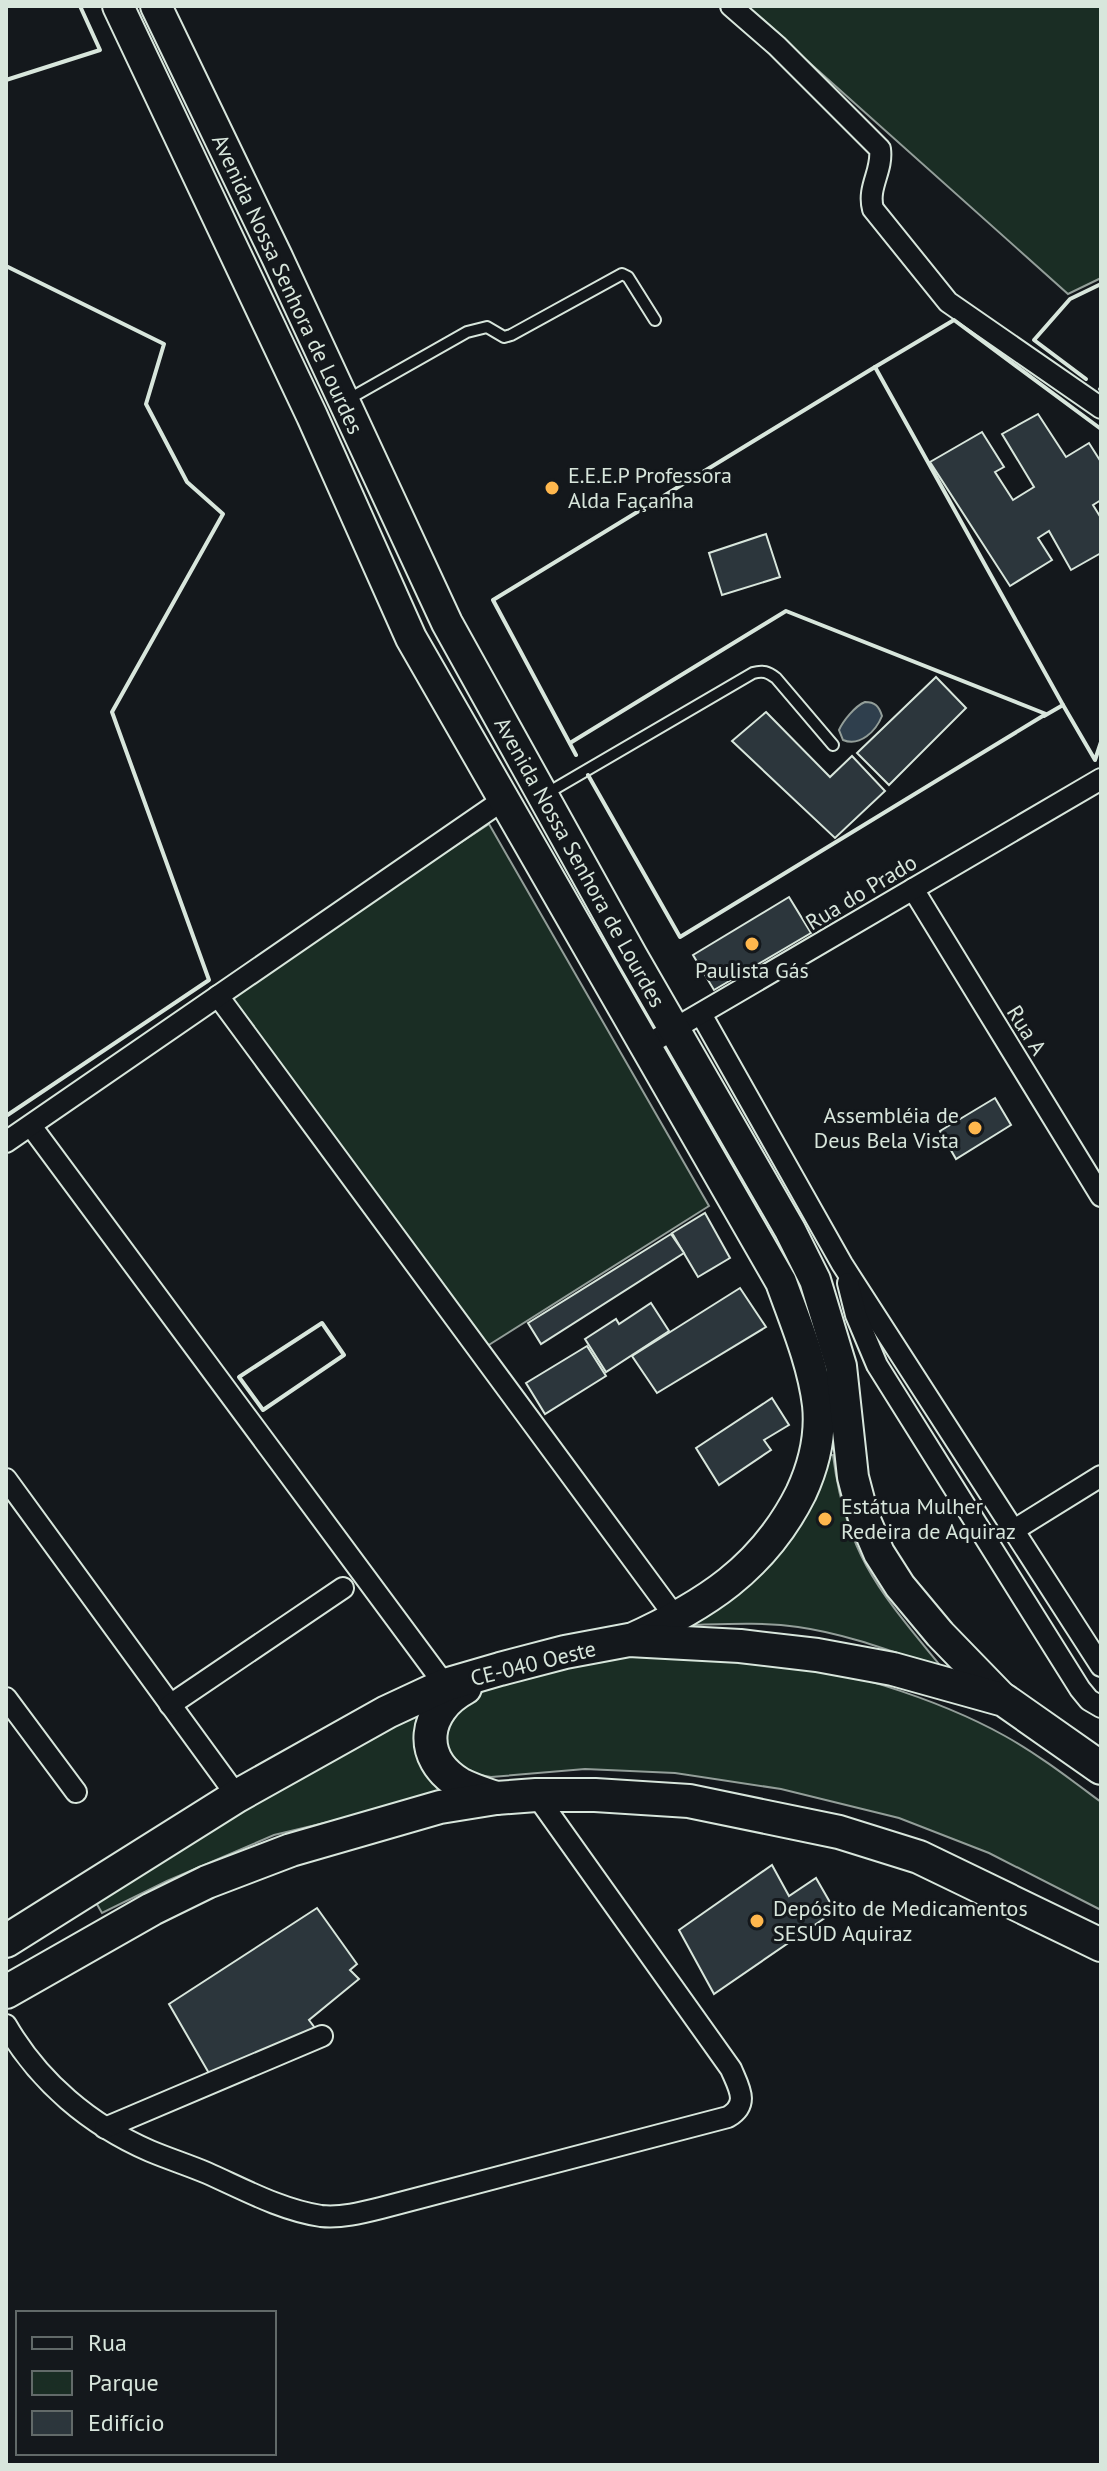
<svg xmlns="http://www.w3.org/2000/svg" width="1107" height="2471" viewBox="0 0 1107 2471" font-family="'PT Sans',sans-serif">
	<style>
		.green { fill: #1a2d24; stroke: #939e99; stroke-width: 2 }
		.water { fill: #2f3f4d; stroke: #939e99; stroke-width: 2 }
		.building { fill: #2c363c; stroke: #d8e6dc; stroke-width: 2 }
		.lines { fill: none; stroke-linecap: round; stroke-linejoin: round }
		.service-casing { stroke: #d8e6dc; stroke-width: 14 }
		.minor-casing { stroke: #d8e6dc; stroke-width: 24 }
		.primary-casing { stroke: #d8e6dc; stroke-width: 34 }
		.trunk-casing { stroke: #d8e6dc; stroke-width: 36 }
		.service { stroke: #14181c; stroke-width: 10 }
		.minor { stroke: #14181c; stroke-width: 20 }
		.primary { stroke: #14181c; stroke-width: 30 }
		.trunk { stroke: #14181c; stroke-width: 32 }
		.wall { stroke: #d8e6dc; stroke-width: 4 }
		.poi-dot { fill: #ffb74d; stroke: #14181c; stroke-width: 3 }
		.labels { text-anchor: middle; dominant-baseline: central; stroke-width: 6; stroke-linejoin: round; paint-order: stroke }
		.street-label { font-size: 22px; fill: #d8e6dc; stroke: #14181c }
		.poi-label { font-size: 22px; fill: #d8e6dc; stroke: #14181c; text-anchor: start }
	</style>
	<rect width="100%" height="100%" fill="#14181c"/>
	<g class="green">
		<path d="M 746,6 L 1101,6 L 1101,278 L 1068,294 Z"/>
		<path d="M 489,824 L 709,1206 L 484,1348 L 226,996 Z"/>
		<path d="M 825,1455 L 833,1455 C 846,1556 881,1593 943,1669 C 896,1653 848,1634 798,1627 C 763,1622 727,1624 692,1625 Z"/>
		<path d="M 632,1656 C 673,1657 714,1654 755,1658 C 830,1664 939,1699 1005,1736 C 1039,1755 1070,1779 1101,1802 L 1101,1910 L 989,1853 L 899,1818 L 781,1789 L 675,1773 L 585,1769 L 491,1777 L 457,1771 L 439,1724 L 471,1693 L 544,1672 Z"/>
		<path d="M 418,1714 C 407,1746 433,1768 450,1793 L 274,1835 L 167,1881 L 102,1913 L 94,1899 L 270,1789 Z"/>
	</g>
	<path class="water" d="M 865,702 C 875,702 879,706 882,716 C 876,731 860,747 843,740 L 839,730 C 843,721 855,706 865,702 Z"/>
	<g class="building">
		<path d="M 1038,414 L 1066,457 L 1089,443 L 1101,462 L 1101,500 L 1093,505 L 1101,518 L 1101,553 L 1071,570 L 1049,531 L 1038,538 L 1052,560 L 1010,586 L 930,462 L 982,432 L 1004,467 L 995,472 L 1013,500 L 1034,487 L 1002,434 Z"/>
		<path d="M 766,534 L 780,577 L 722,595 L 709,553 Z"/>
		<path d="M 936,677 L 966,708 L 889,785 L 857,753 Z"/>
		<path d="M 766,712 L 830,777 L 852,756 L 885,791 L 835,838 L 732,741 Z"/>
		<path d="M 789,897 L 811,933 L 714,990 L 693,955 Z"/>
		<path d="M 995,1098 L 1011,1125 L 956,1159 L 940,1131 Z"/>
		<path d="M 705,1213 L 730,1258 L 698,1277 L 672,1233 Z"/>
		<path d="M 671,1234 L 684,1253 L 541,1344 L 528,1323 Z"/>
		<path d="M 740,1288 L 766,1327 L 657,1393 L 632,1356 Z"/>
		<path d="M 651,1303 L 669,1331 L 606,1372 L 585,1339 L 616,1319 L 619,1324 Z"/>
		<path d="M 587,1346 L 606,1376 L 545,1414 L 526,1383 Z"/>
		<path d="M 772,1398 L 789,1425 L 764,1440 L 771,1450 L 719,1485 L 696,1448 Z"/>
		<path d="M 772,1865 L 789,1896 L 816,1878 L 835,1911 L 714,1994 L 679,1930 Z"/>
		<path d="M 317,1908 L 357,1964 L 350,1970 L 359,1979 L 309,2020 L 315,2028 L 210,2075 L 169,2004 Z"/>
	</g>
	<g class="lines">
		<g class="service-casing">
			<g id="service">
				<path d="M 347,400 L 467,332 L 487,327 L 504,337 L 511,335 L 622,274 L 628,277 L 655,320"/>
				<path d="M 544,795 L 753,673 C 763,670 768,672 776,678 L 833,745"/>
			</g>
		</g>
		<g class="minor-casing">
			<g id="minor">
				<path d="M 731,6 L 777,46 L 880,149 C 883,171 867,187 873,209 L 948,302 L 1101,408"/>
				<path d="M 913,889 L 1101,1196"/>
				<path d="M 218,996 L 676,1618"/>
				<path d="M 701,1014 L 842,1264 L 1101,1666"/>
				<path d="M 645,1046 L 1101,779"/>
				<path d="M 31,1126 L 445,1685"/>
				<path d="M 6,1142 L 503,800"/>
				<path d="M 848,1283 L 856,1315 L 877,1365 L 1080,1689 L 1089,1700 L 1101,1707"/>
				<path d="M 6,1479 L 237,1796"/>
				<path d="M 1014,1530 L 1101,1476"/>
				<path d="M 6,1698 L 76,1792"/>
				<path d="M 170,1705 L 343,1588"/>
				<path d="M 6,2025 C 39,2082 90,2125 150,2151 C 169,2159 188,2165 207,2173 C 243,2189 281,2210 321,2216 C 341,2218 361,2213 381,2208 L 728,2117 C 750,2104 739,2088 731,2069 L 536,1795"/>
				<path d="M 105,2128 L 322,2036"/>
			</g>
		</g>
		<g class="primary-casing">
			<g id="primary">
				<path d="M 118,6 L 312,416 L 411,638 L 781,1282 C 795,1321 813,1363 818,1405 C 821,1435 814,1465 801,1493 C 763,1569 704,1606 629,1640"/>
				<path d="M 156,6 L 277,257 L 447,623 L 632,956 L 790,1230 L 815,1280 L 841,1366 L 853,1477 L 863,1515 L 879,1553 L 900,1586 L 940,1634 L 1004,1700"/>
			</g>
		</g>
		<g class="trunk-casing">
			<g id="trunk">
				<path d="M 465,1688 C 424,1710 416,1757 460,1784 C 472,1790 484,1794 496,1798"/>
				<path d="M 6,1941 L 237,1796 L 387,1712 L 445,1685 L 500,1669 L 565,1652 L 629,1640 L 740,1646 L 817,1655 L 893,1669 L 1004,1700 L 1101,1768"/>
				<path d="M 6,1992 L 152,1909 L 207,1882 L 291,1850 L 440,1807 L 496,1798 L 536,1795 L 595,1795 L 689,1801 L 839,1832 L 919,1857 L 1101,1945"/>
			</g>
		</g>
		<use href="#service" class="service"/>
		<use href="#minor" class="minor"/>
		<use href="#primary" class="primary"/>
		<use href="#trunk" class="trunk"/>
		<g class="wall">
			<path d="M 6,80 L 100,50 L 80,6"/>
			<path d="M 6,266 L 164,344 L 146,404 L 187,482 L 223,514 L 112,712 L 209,980 L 6,1116"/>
			<path d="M 875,367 L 954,320 L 1101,429"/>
			<path d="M 1086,379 L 1034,340 L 1070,299 L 1101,284"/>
			<path d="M 1100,389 L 1101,390"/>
			<path d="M 1063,705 L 1095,760 L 1101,742"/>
			<path d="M 570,743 L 786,611 L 1046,714 L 680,937 L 588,775"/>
			<path d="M 576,755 L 493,600 L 875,367 L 1063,705 L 1044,716"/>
			<path d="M 322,1323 L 344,1355 L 263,1410 L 239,1377 Z"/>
		</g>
	</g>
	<g class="poi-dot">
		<circle cx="552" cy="488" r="8"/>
		<circle cx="752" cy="944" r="8"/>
		<circle cx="975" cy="1128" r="8"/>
		<circle cx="825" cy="1519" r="8"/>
		<circle cx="757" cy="1921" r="8"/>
	</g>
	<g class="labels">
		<g class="street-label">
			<text transform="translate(288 284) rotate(65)">Avenida Nossa Senhora de Lourdes</text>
			<text transform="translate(580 862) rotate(61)">Avenida Nossa Senhora de Lourdes</text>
			<text transform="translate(861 892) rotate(-31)">Rua do Prado</text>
			<text transform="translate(1027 1030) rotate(58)">Rua A</text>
			<text transform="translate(533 1663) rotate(-14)">CE-040 Oeste</text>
		</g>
		<g class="poi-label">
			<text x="568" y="475">E.E.E.P Professora<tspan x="568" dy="25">Alda Façanha</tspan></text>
			<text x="752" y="970" text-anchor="middle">Paulista Gás</text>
			<text x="959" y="1115" text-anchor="end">Assembléia de<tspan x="959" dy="25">Deus Bela Vista</tspan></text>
			<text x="841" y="1506">Estátua Mulher<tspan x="841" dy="25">Redeira de Aquiraz</tspan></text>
			<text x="773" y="1908">Depósito de Medicamentos<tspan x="773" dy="25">SESUD Aquiraz</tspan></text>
		</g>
	</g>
	<rect width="1107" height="2471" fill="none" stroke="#d8e6dc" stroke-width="16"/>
	<rect x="16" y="2311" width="260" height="144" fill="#14181c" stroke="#626a69" stroke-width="2"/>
	<rect x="32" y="2337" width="40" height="12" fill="#14181c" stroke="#626a69" stroke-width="2"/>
	<text x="88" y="2351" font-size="24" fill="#d8e6dc">Rua</text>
	<rect x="32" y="2371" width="40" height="24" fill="#1a2d24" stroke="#626a69" stroke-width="2"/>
	<text x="88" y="2391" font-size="24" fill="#d8e6dc">Parque</text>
	<rect x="32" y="2411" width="40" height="24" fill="#2c363c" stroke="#626a69" stroke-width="2"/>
	<text x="88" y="2431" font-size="24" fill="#d8e6dc">Edifício</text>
</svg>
